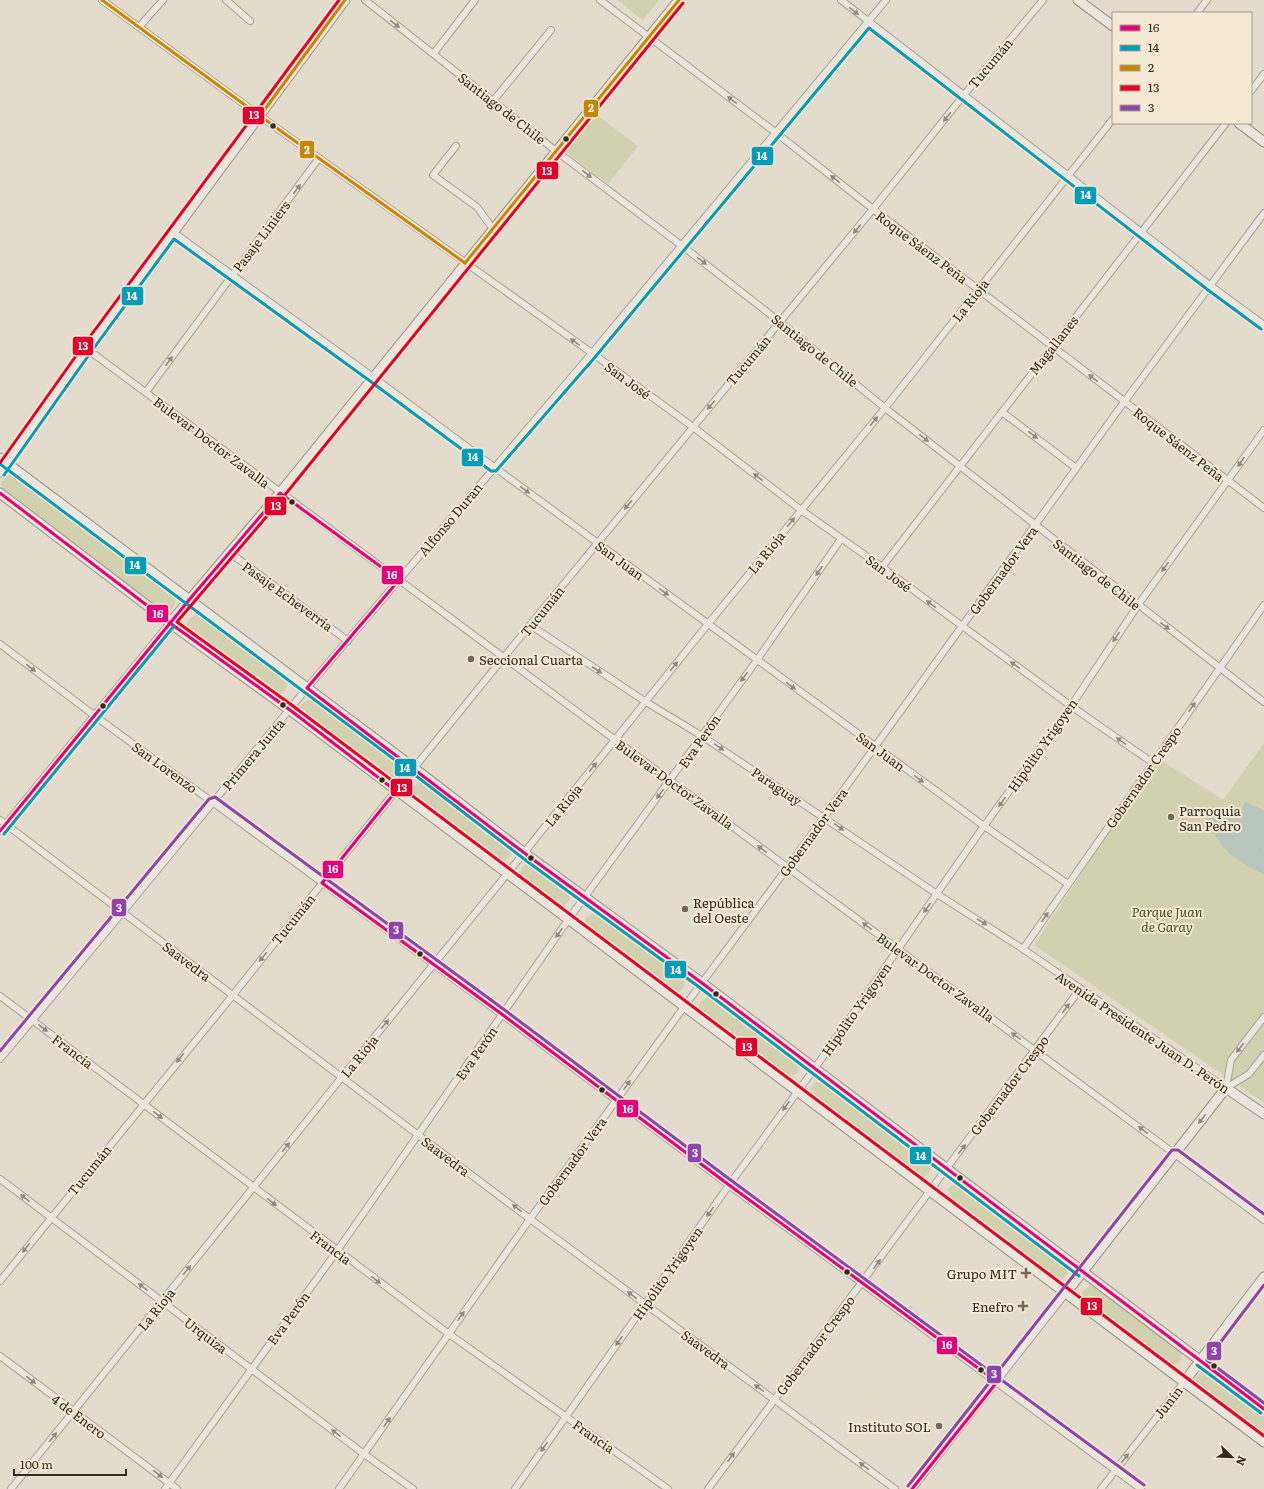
<svg xmlns="http://www.w3.org/2000/svg" width="1264" height="1489" viewBox="0 0 1264 1489" font-family="Literata,serif">
	<style>
		.green { fill: #d2d1af }
		.water { fill: #b8c7bd }
		.lines { fill: none; stroke-linecap: round; stroke-linejoin: round }
		.street-casing { stroke: #a8a095; stroke-width: 8 }
		.secondary-casing { stroke: #989085; stroke-width: 11 }
		.street { stroke: #ebe6dd; stroke-width: 6 }
		.secondary { stroke: #ebe6dd; stroke-width: 9 }
		.bus-1-casing { stroke: #f4e9d2; stroke-width: 6 }
		.bus-2-casing { stroke: #f4e9d2; stroke-width: 6 }
		.bus-3-casing { stroke: #f4e9d2; stroke-width: 6 }
		.bus-4-casing { stroke: #f4e9d2; stroke-width: 6 }
		.bus-5-casing { stroke: #f4e9d2; stroke-width: 6 }
		.bus-1 { stroke: #e5007d; stroke-width: 3 }
		.bus-2 { stroke: #059cbc; stroke-width: 3 }
		.bus-3 { stroke: #c68708; stroke-width: 3 }
		.bus-4 { stroke: #e4002b; stroke-width: 3 }
		.bus-5 { stroke: #8e44ad; stroke-width: 3 }
		.oneway { fill: #90887e }
		.bus-dot { fill: #35291e; stroke: #f4e9d2; stroke-width: 1.5 }
		.poi-dot { fill: #72675b; stroke: #f4e9d2; stroke-width: 1.5 }
		.labels { text-anchor: middle; dominant-baseline: central; stroke-width: 4; stroke-linejoin: round; paint-order: stroke }
		.street-label { font-size: 13px; fill: #35291e; stroke: #f4e9d2 }
		.poi-label { font-size: 13px; fill: #35291e; stroke: #f4e9d2; text-anchor: start }
		.park-label { font-size: 13px; font-style: italic; fill: #475125; stroke: #f4e9d2 }
		.line-badge { stroke: #f4e9d2; stroke-width: 1.5 }
		.badge-label { font-size: 11px; text-anchor: middle; font-weight: bold; fill: #fff }
	</style>
	<rect width="100%" height="100%" fill="#e3dbcc"/>
	<g class="green">
		<path d="M 617,0 L 659,0 L 643,20 Z"/>
		<path d="M 594,113 L 638,146 L 608,184 L 563,150 Z"/>
		<path d="M 9,473 L 13,475 L 172,594 C 178,601 175,608 167,612 L 162,611 L 4,490 L 1,486 L 2,481 Z"/>
		<path d="M 195,615 L 199,616 L 284,677 C 290,684 288,690 280,694 L 273,691 L 186,628 L 188,620 Z"/>
		<path d="M 308,700 L 312,701 L 396,761 C 402,768 401,775 392,778 L 385,776 L 299,712 L 301,705 Z"/>
		<path d="M 1264,743 L 1264,1103 L 1034,945 L 1158,758 L 1223,800 Z"/>
		<path d="M 419,782 L 423,783 L 507,844 C 514,851 512,857 503,861 L 496,858 L 410,795 L 412,787 Z"/>
		<path d="M 527,863 L 532,863 L 567,889 L 571,895 C 569,901 568,904 562,906 L 557,904 L 523,879 L 520,875 C 521,869 523,866 527,863 Z"/>
		<path d="M 593,913 L 597,914 L 681,975 C 687,982 686,988 677,992 L 670,989 L 584,926 L 586,918 Z"/>
		<path d="M 707,998 L 711,998 L 795,1059 C 801,1066 800,1073 791,1076 L 784,1074 L 698,1010 L 700,1002 Z"/>
		<path d="M 816,1082 L 825,1084 L 927,1161 C 933,1168 931,1174 923,1177 L 916,1175 L 813,1096 L 810,1088 Z"/>
		<path d="M 954,1184 L 962,1187 L 1064,1263 C 1070,1270 1069,1276 1060,1280 L 1053,1277 L 953,1199 L 947,1190 Z"/>
		<path d="M 1090,1286 L 1094,1287 L 1178,1348 C 1184,1355 1183,1361 1174,1365 L 1167,1362 L 1081,1298 L 1083,1291 Z"/>
		<path d="M 1202,1372 L 1206,1373 L 1264,1414 L 1264,1436 L 1193,1384 L 1195,1377 Z"/>
	</g>
	<path class="water" d="M 1245,802 L 1264,810 L 1264,848 L 1263,850 L 1264,851 L 1264,874 C 1234,861 1219,848 1206,818 L 1223,814 L 1240,815 Z"/>
	<g class="lines">
		<g class="street-casing">
			<g id="street">
				<path d="M 102,0 L 260,116 L 592,353 L 693,427 L 801,510 L 882,567 L 1071,706 L 1153,763"/>
				<path d="M 226,0 L 250,21"/>
				<path d="M 365,0 L 556,151 L 681,245 L 780,322 L 885,408 L 1264,702"/>
				<path d="M 600,0 L 775,132 L 873,209 L 1264,508"/>
				<path d="M 841,0 L 1211,286 L 1264,325"/>
				<path d="M 1197,13 L 1207,0"/>
				<path d="M 139,27 L 163,0"/>
				<path d="M 434,53 L 475,0"/>
				<path d="M 1251,91 L 1264,74"/>
				<path d="M 493,101 L 551,30"/>
				<path d="M 456,146 L 433,175 L 477,207 L 493,229"/>
				<path d="M 173,232 L 373,377 L 494,467 L 875,746 L 984,826 L 1068,884"/>
				<path d="M 87,349 L 1264,1220"/>
				<path d="M 146,392 L 319,158"/>
				<path d="M 1002,412 L 1076,468"/>
				<path d="M 229,552 L 348,641"/>
				<path d="M 882,567 L 1226,123"/>
				<path d="M 530,625 L 646,702 L 702,736 L 937,894 L 1023,949 L 1226,1088"/>
				<path d="M 0,644 L 95,716 L 503,1015 L 729,1185 L 1141,1489"/>
				<path d="M 0,820 L 530,1219 L 895,1489"/>
				<path d="M 0,831 L 170,623"/>
				<path d="M 1023,949 L 1264,605"/>
				<path d="M 0,996 L 449,1334 L 668,1489"/>
				<path d="M 0,1059 L 122,913 L 307,688 L 592,353 L 886,0"/>
				<path d="M 1226,1088 L 1231,1060 L 1264,1017"/>
				<path d="M 1226,1088 L 1249,1074 L 1264,1055"/>
				<path d="M 0,1179 L 364,1454 L 413,1489"/>
				<path d="M 0,1281 L 233,995 L 414,768 L 530,625 L 873,209 L 963,96 L 1043,0"/>
				<path d="M 0,1356 L 177,1489"/>
				<path d="M 11,1489 L 342,1077 L 507,874 L 708,624 L 885,408 L 1113,119"/>
				<path d="M 165,1489 L 337,1251 L 568,920 L 757,660 L 841,539"/>
				<path d="M 339,1489 L 530,1219 L 684,1007 L 788,867 L 1124,402 L 1264,213"/>
				<path d="M 515,1489 L 729,1185 L 815,1068 L 984,826 L 1071,706 L 1138,605 L 1264,430"/>
				<path d="M 708,1489 L 1080,989"/>
				<path d="M 912,1489 L 1066,1293"/>
				<path d="M 1101,1489 L 1184,1382"/>
			</g>
		</g>
		<g class="secondary-casing">
			<g id="secondary">
				<path d="M 1078,0 L 1113,26"/>
				<path d="M 1239,123 L 1264,142"/>
				<path d="M 0,458 L 414,768 L 531,858 L 702,983 L 1264,1409"/>
				<path d="M 0,472 L 87,349 L 345,0"/>
				<path d="M 0,493 L 170,623 L 290,710 L 1264,1442"/>
				<path d="M 170,623 L 280,493 L 679,0"/>
				<path d="M 1066,1293 L 1226,1088 L 1264,1114"/>
				<path d="M 1184,1382 L 1264,1277"/>
			</g>
		</g>
		<use href="#street" class="street"/>
		<use href="#secondary" class="secondary"/>
		<g class="bus-1-casing">
			<g id="bus-1">
				<path d="M 0,493 L 170,623 L 290,710 L 396,791 L 322,883 L 503,1015 L 729,1185 L 997,1382 L 912,1489"/>
				<path d="M 0,831 L 189,600 L 280,493 L 399,580 L 307,688 L 531,858 L 702,983 L 1264,1409"/>
			</g>
		</g>
		<g class="bus-2-casing">
			<g id="bus-2">
				<path d="M 0,464 L 411,772 L 528,862 L 699,987 L 1079,1276"/>
				<path d="M 4,475 L 91,352 L 174,239 L 370,381 L 491,471 L 496,471 L 596,356 L 869,28 L 1208,290 L 1261,329"/>
				<path d="M 4,834 L 174,626"/>
				<path d="M 1197,1365 L 1261,1413"/>
			</g>
		</g>
		<g class="bus-3-casing">
			<g id="bus-3">
				<path d="M 102,0 L 260,116 L 465,263"/>
				<path d="M 260,116 L 345,0"/>
				<path d="M 465,263 L 679,0"/>
			</g>
		</g>
		<g class="bus-4-casing">
			<g id="bus-4">
				<path d="M 683,3 L 284,496 L 177,622 L 293,706 L 1264,1436"/>
				<path d="M 0,463 L 83,346 L 339,0"/>
			</g>
		</g>
		<g class="bus-5-casing">
			<g id="bus-5">
				<path d="M 0,1051 L 209,799 L 215,797 L 506,1011 L 732,1181 L 1144,1485"/>
				<path d="M 1264,1285 L 1207,1360 L 1264,1403"/>
				<path d="M 908,1486 L 1172,1150 L 1178,1150 L 1264,1214"/>
			</g>
		</g>
		<use href="#bus-1" class="bus-1"/>
		<use href="#bus-2" class="bus-2"/>
		<use href="#bus-3" class="bus-3"/>
		<use href="#bus-4" class="bus-4"/>
		<use href="#bus-5" class="bus-5"/>
	</g>
	<defs><path id="oneway-solid" d="M-6-.8H1V-3.2L6.5 0L1 3.2V.8H-6Z"/></defs>
	<g class="oneway">
		<use href="#oneway-solid" transform="translate(854 11) rotate(38)"/>
		<use href="#oneway-solid" transform="translate(395 24) rotate(38)"/>
		<use href="#oneway-solid" transform="translate(732 100) rotate(-143)"/>
		<use href="#oneway-solid" transform="translate(947 117) rotate(129)"/>
		<use href="#oneway-solid" transform="translate(587 174) rotate(37)"/>
		<use href="#oneway-solid" transform="translate(835 179) rotate(-142)"/>
		<use href="#oneway-solid" transform="translate(297 189) rotate(-53)"/>
		<use href="#oneway-solid" transform="translate(857 229) rotate(130)"/>
		<use href="#oneway-solid" transform="translate(702 261) rotate(38)"/>
		<use href="#oneway-solid" transform="translate(575 342) rotate(-145)"/>
		<use href="#oneway-solid" transform="translate(169 361) rotate(-54)"/>
		<use href="#oneway-solid" transform="translate(1093 378) rotate(-143)"/>
		<use href="#oneway-solid" transform="translate(711 405) rotate(130)"/>
		<use href="#oneway-solid" transform="translate(874 421) rotate(-51)"/>
		<use href="#oneway-solid" transform="translate(1033 435) rotate(37)"/>
		<use href="#oneway-solid" transform="translate(924 438) rotate(37)"/>
		<use href="#oneway-solid" transform="translate(1241 462) rotate(125)"/>
		<use href="#oneway-solid" transform="translate(758 477) rotate(-142)"/>
		<use href="#oneway-solid" transform="translate(525 490) rotate(36)"/>
		<use href="#oneway-solid" transform="translate(628 505) rotate(130)"/>
		<use href="#oneway-solid" transform="translate(791 522) rotate(-51)"/>
		<use href="#oneway-solid" transform="translate(1165 567) rotate(126)"/>
		<use href="#oneway-solid" transform="translate(819 571) rotate(125)"/>
		<use href="#oneway-solid" transform="translate(664 592) rotate(36)"/>
		<use href="#oneway-solid" transform="translate(931 604) rotate(-143)"/>
		<use href="#oneway-solid" transform="translate(1165 626) rotate(38)"/>
		<use href="#oneway-solid" transform="translate(1116 637) rotate(124)"/>
		<use href="#oneway-solid" transform="translate(1015 665) rotate(-144)"/>
		<use href="#oneway-solid" transform="translate(674 666) rotate(-51)"/>
		<use href="#oneway-solid" transform="translate(31 668) rotate(37)"/>
		<use href="#oneway-solid" transform="translate(597 670) rotate(33)"/>
		<use href="#oneway-solid" transform="translate(744 677) rotate(126)"/>
		<use href="#oneway-solid" transform="translate(791 686) rotate(36)"/>
		<use href="#oneway-solid" transform="translate(1192 707) rotate(-55)"/>
		<use href="#oneway-solid" transform="translate(1121 741) rotate(-145)"/>
		<use href="#oneway-solid" transform="translate(719 747) rotate(34)"/>
		<use href="#oneway-solid" transform="translate(593 767) rotate(-51)"/>
		<use href="#oneway-solid" transform="translate(919 779) rotate(36)"/>
		<use href="#oneway-solid" transform="translate(660 794) rotate(126)"/>
		<use href="#oneway-solid" transform="translate(1002 802) rotate(126)"/>
		<use href="#oneway-solid" transform="translate(839 827) rotate(34)"/>
		<use href="#oneway-solid" transform="translate(762 849) rotate(-143)"/>
		<use href="#oneway-solid" transform="translate(927 908) rotate(126)"/>
		<use href="#oneway-solid" transform="translate(1045 917) rotate(-55)"/>
		<use href="#oneway-solid" transform="translate(982 922) rotate(32)"/>
		<use href="#oneway-solid" transform="translate(867 926) rotate(-143)"/>
		<use href="#oneway-solid" transform="translate(559 933) rotate(125)"/>
		<use href="#oneway-solid" transform="translate(263 957) rotate(129)"/>
		<use href="#oneway-solid" transform="translate(1066 1008) rotate(-54)"/>
		<use href="#oneway-solid" transform="translate(385 1024) rotate(-51)"/>
		<use href="#oneway-solid" transform="translate(43 1028) rotate(37)"/>
		<use href="#oneway-solid" transform="translate(1016 1036) rotate(-144)"/>
		<use href="#oneway-solid" transform="translate(1240 1048) rotate(128)"/>
		<use href="#oneway-solid" transform="translate(180 1058) rotate(129)"/>
		<use href="#oneway-solid" transform="translate(627 1085) rotate(-54)"/>
		<use href="#oneway-solid" transform="translate(786 1106) rotate(126)"/>
		<use href="#oneway-solid" transform="translate(158 1115) rotate(38)"/>
		<use href="#oneway-solid" transform="translate(1202 1119) rotate(128)"/>
		<use href="#oneway-solid" transform="translate(1143 1130) rotate(-143)"/>
		<use href="#oneway-solid" transform="translate(286 1147) rotate(-51)"/>
		<use href="#oneway-solid" transform="translate(962 1149) rotate(-53)"/>
		<use href="#oneway-solid" transform="translate(25 1198) rotate(-142)"/>
		<use href="#oneway-solid" transform="translate(272 1202) rotate(37)"/>
		<use href="#oneway-solid" transform="translate(517 1208) rotate(-143)"/>
		<use href="#oneway-solid" transform="translate(710 1212) rotate(125)"/>
		<use href="#oneway-solid" transform="translate(26 1248) rotate(129)"/>
		<use href="#oneway-solid" transform="translate(877 1264) rotate(-54)"/>
		<use href="#oneway-solid" transform="translate(187 1270) rotate(-51)"/>
		<use href="#oneway-solid" transform="translate(376 1280) rotate(37)"/>
		<use href="#oneway-solid" transform="translate(143 1287) rotate(-143)"/>
		<use href="#oneway-solid" transform="translate(632 1295) rotate(-143)"/>
		<use href="#oneway-solid" transform="translate(461 1316) rotate(-55)"/>
		<use href="#oneway-solid" transform="translate(619 1341) rotate(125)"/>
		<use href="#oneway-solid" transform="translate(31 1380) rotate(37)"/>
		<use href="#oneway-solid" transform="translate(759 1388) rotate(-144)"/>
		<use href="#oneway-solid" transform="translate(387 1422) rotate(-55)"/>
		<use href="#oneway-solid" transform="translate(336 1433) rotate(-143)"/>
		<use href="#oneway-solid" transform="translate(53 1437) rotate(-51)"/>
		<use href="#oneway-solid" transform="translate(544 1447) rotate(126)"/>
		<use href="#oneway-solid" transform="translate(731 1457) rotate(-54)"/>
		<use href="#oneway-solid" transform="translate(1125 1458) rotate(-52)"/>
		<use href="#oneway-solid" transform="translate(864 1466) rotate(-143)"/>
		<use href="#oneway-solid" transform="translate(158 1474) rotate(37)"/>
	</g>
	<g class="bus-dot">
		<circle cx="273" cy="126" r="3.5"/>
		<circle cx="566" cy="139" r="3.5"/>
		<circle cx="292" cy="502" r="3.5"/>
		<circle cx="283" cy="705" r="3.5"/>
		<circle cx="103" cy="706" r="3.5"/>
		<circle cx="382" cy="780" r="3.5"/>
		<circle cx="531" cy="858" r="3.5"/>
		<circle cx="420" cy="954" r="3.5"/>
		<circle cx="716" cy="994" r="3.5"/>
		<circle cx="602" cy="1090" r="3.5"/>
		<circle cx="960" cy="1178" r="3.5"/>
		<circle cx="847" cy="1272" r="3.5"/>
		<circle cx="1214" cy="1366" r="3.5"/>
		<circle cx="981" cy="1370" r="3.5"/>
	</g>
	<g class="poi-dot">
		<circle cx="471" cy="659" r="4"/>
		<circle cx="1171" cy="817" r="4"/>
		<circle cx="685" cy="909" r="4"/>
		<path d="M1024 1267h4v4h4v4h-4v4h-4v-4h-4v-4h4z"/>
		<path d="M1021 1300h4v4h4v4h-4v4h-4v-4h-4v-4h4z"/>
		<circle cx="939" cy="1426" r="4"/>
	</g>
	<g class="labels">
		<g class="street-label">
			<text transform="translate(990 63) rotate(-50)">Tucumán</text>
			<text transform="translate(502 108) rotate(38)">Santiago de Chile</text>
			<text transform="translate(261 236) rotate(-53)">Pasaje Liniers</text>
			<text transform="translate(922 247) rotate(37)">Roque Sáenz Peña</text>
			<text transform="translate(970 300) rotate(-52)">La Rioja</text>
			<text transform="translate(1053 345) rotate(-52)">Magallanes</text>
			<text transform="translate(815 350) rotate(39)">Santiago de Chile</text>
			<text transform="translate(748 360) rotate(-50)">Tucumán</text>
			<text transform="translate(628 380) rotate(36)">San José</text>
			<text transform="translate(212 442) rotate(37)">Bulevar Doctor Zavalla</text>
			<text transform="translate(1179 444) rotate(38)">Roque Sáenz Peña</text>
			<text transform="translate(450 519) rotate(-50)">Alfonso Duran</text>
			<text transform="translate(766 552) rotate(-51)">La Rioja</text>
			<text transform="translate(620 560) rotate(36)">San Juan</text>
			<text transform="translate(1003 570) rotate(-54)">Gobernador Vera</text>
			<text transform="translate(889 573) rotate(36)">San José</text>
			<text transform="translate(1097 574) rotate(38)">Santiago de Chile</text>
			<text transform="translate(288 596) rotate(36)">Pasaje Echeverría</text>
			<text transform="translate(542 611) rotate(-51)">Tucumán</text>
			<text transform="translate(699 741) rotate(-55)">Eva Perón</text>
			<text transform="translate(1042 745) rotate(-55)">Hipólito Yrigoyen</text>
			<text transform="translate(881 751) rotate(36)">San Juan</text>
			<text transform="translate(253 754) rotate(-50)">Primera Junta</text>
			<text transform="translate(165 767) rotate(36)">San Lorenzo</text>
			<text transform="translate(1143 777) rotate(-55)">Gobernador Crespo</text>
			<text transform="translate(675 784) rotate(36)">Bulevar Doctor Zavalla</text>
			<text transform="translate(777 786) rotate(34)">Paraguay</text>
			<text transform="translate(563 805) rotate(-51)">La Rioja</text>
			<text transform="translate(813 832) rotate(-54)">Gobernador Vera</text>
			<text transform="translate(293 919) rotate(-51)">Tucumán</text>
			<text transform="translate(187 961) rotate(37)">Saavedra</text>
			<text transform="translate(936 977) rotate(36)">Bulevar Doctor Zavalla</text>
			<text transform="translate(856 1009) rotate(-55)">Hipólito Yrigoyen</text>
			<text transform="translate(1143 1032) rotate(34)">Avenida Presidente Juan D. Perón</text>
			<text transform="translate(73 1051) rotate(37)">Francia</text>
			<text transform="translate(476 1053) rotate(-55)">Eva Perón</text>
			<text transform="translate(359 1056) rotate(-51)">La Rioja</text>
			<text transform="translate(1009 1085) rotate(-53)">Gobernador Crespo</text>
			<text transform="translate(446 1156) rotate(37)">Saavedra</text>
			<text transform="translate(572 1161) rotate(-54)">Gobernador Vera</text>
			<text transform="translate(89 1170) rotate(-51)">Tucumán</text>
			<text transform="translate(331 1247) rotate(37)">Francia</text>
			<text transform="translate(667 1273) rotate(-55)">Hipólito Yrigoyen</text>
			<text transform="translate(156 1309) rotate(-51)">La Rioja</text>
			<text transform="translate(288 1318) rotate(-54)">Eva Perón</text>
			<text transform="translate(206 1335) rotate(37)">Urquiza</text>
			<text transform="translate(815 1345) rotate(-53)">Gobernador Crespo</text>
			<text transform="translate(706 1349) rotate(36)">Saavedra</text>
			<text transform="translate(1168 1402) rotate(-52)">Junín</text>
			<text transform="translate(79 1416) rotate(37)">4 de Enero</text>
			<text transform="translate(594 1436) rotate(35)">Francia</text>
		</g>
		<g class="poi-label">
			<text x="479" y="659">Seccional Cuarta</text>
			<text x="1179" y="810">Parroquia<tspan x="1179" dy="15">San Pedro</tspan></text>
			<text x="693" y="902">República<tspan x="693" dy="15">del Oeste</tspan></text>
			<text x="1017" y="1273" text-anchor="end">Grupo MIT</text>
			<text x="1014" y="1306" text-anchor="end">Enefro</text>
			<text x="931" y="1426" text-anchor="end">Instituto SOL</text>
		</g>
		<g class="park-label">
			<text x="1167" y="911">Parque Juan<tspan x="1167" dy="15">de Garay</tspan></text>
		</g>
	</g>
	<g class="line-badge">
		<rect x="583" y="99" width="16" height="19" rx="4" fill="#c68708"/>
		<rect x="242" y="106" width="23" height="19" rx="4" fill="#e4002b"/>
		<rect x="299" y="140" width="16" height="19" rx="4" fill="#c68708"/>
		<rect x="751" y="146" width="23" height="20" rx="4" fill="#059cbc"/>
		<rect x="536" y="161" width="23" height="19" rx="4" fill="#e4002b"/>
		<rect x="1074" y="186" width="23" height="19" rx="4" fill="#059cbc"/>
		<rect x="121" y="286" width="23" height="20" rx="4" fill="#059cbc"/>
		<rect x="72" y="336" width="22" height="20" rx="4" fill="#e4002b"/>
		<rect x="461" y="448" width="23" height="19" rx="4" fill="#059cbc"/>
		<rect x="264" y="496" width="23" height="20" rx="4" fill="#e4002b"/>
		<rect x="124" y="556" width="23" height="19" rx="4" fill="#059cbc"/>
		<rect x="381" y="565" width="23" height="20" rx="4" fill="#e5007d"/>
		<rect x="146" y="604" width="23" height="19" rx="4" fill="#e5007d"/>
		<rect x="394" y="758" width="23" height="19" rx="4" fill="#059cbc"/>
		<rect x="390" y="778" width="23" height="19" rx="4" fill="#e4002b"/>
		<rect x="322" y="860" width="22" height="19" rx="4" fill="#e5007d"/>
		<rect x="111" y="898" width="16" height="19" rx="4" fill="#8e44ad"/>
		<rect x="388" y="921" width="16" height="19" rx="4" fill="#8e44ad"/>
		<rect x="664" y="960" width="23" height="19" rx="4" fill="#059cbc"/>
		<rect x="735" y="1037" width="23" height="20" rx="4" fill="#e4002b"/>
		<rect x="616" y="1099" width="23" height="19" rx="4" fill="#e5007d"/>
		<rect x="687" y="1143" width="15" height="20" rx="4" fill="#8e44ad"/>
		<rect x="909" y="1146" width="23" height="19" rx="4" fill="#059cbc"/>
		<rect x="1080" y="1297" width="23" height="19" rx="4" fill="#e4002b"/>
		<rect x="936" y="1336" width="22" height="19" rx="4" fill="#e5007d"/>
		<rect x="1206" y="1341" width="16" height="20" rx="4" fill="#8e44ad"/>
		<rect x="986" y="1365" width="16" height="19" rx="4" fill="#8e44ad"/>
	</g>
	<g class="badge-label">
		<text x="591" y="112">2</text>
		<text x="254" y="119">13</text>
		<text x="307" y="154">2</text>
		<text x="762" y="160">14</text>
		<text x="547" y="175">13</text>
		<text x="1086" y="199">14</text>
		<text x="132" y="300">14</text>
		<text x="83" y="350">13</text>
		<text x="473" y="461">14</text>
		<text x="276" y="510">13</text>
		<text x="135" y="569">14</text>
		<text x="392" y="579">16</text>
		<text x="158" y="618">16</text>
		<text x="405" y="772">14</text>
		<text x="402" y="792">13</text>
		<text x="333" y="873">16</text>
		<text x="119" y="912">3</text>
		<text x="396" y="934">3</text>
		<text x="676" y="974">14</text>
		<text x="747" y="1051">13</text>
		<text x="628" y="1113">16</text>
		<text x="695" y="1157">3</text>
		<text x="921" y="1160">14</text>
		<text x="1092" y="1310">13</text>
		<text x="947" y="1349">16</text>
		<text x="1214" y="1355">3</text>
		<text x="994" y="1378">3</text>
	</g>
	<rect x="1112" y="12" width="140" height="112" fill="#f4e9d2" stroke="#a89c8a"/>
	<rect x="1120" y="25" width="20" height="6" fill="#e5007d" stroke="#a89c8a"/>
	<text x="1148" y="32" font-size="12" fill="#35291e">16</text>
	<rect x="1120" y="45" width="20" height="6" fill="#059cbc" stroke="#a89c8a"/>
	<text x="1148" y="52" font-size="12" fill="#35291e">14</text>
	<rect x="1120" y="65" width="20" height="6" fill="#c68708" stroke="#a89c8a"/>
	<text x="1148" y="72" font-size="12" fill="#35291e">2</text>
	<rect x="1120" y="85" width="20" height="6" fill="#e4002b" stroke="#a89c8a"/>
	<text x="1148" y="92" font-size="12" fill="#35291e">13</text>
	<rect x="1120" y="105" width="20" height="6" fill="#8e44ad" stroke="#a89c8a"/>
	<text x="1148" y="112" font-size="12" fill="#35291e">3</text>
	<g transform="translate(1232 1457) rotate(113)" stroke="#f4e9d2" stroke-width="3" paint-order="stroke">
	<path d="M0-3L7 15L0 10L-7 15Z" fill="#35291e"/>
	<text y="-6" font-size="11" font-weight="bold" text-anchor="middle" fill="#35291e">N</text>
	</g>
	<path d="M14 1469v6h112v-6" fill="none" stroke="#35291e" stroke-width="2"/>
	<text x="20" y="1469" font-size="12" fill="#35291e" stroke="#f4e9d2" stroke-width="3" paint-order="stroke">100 m</text>
</svg>
